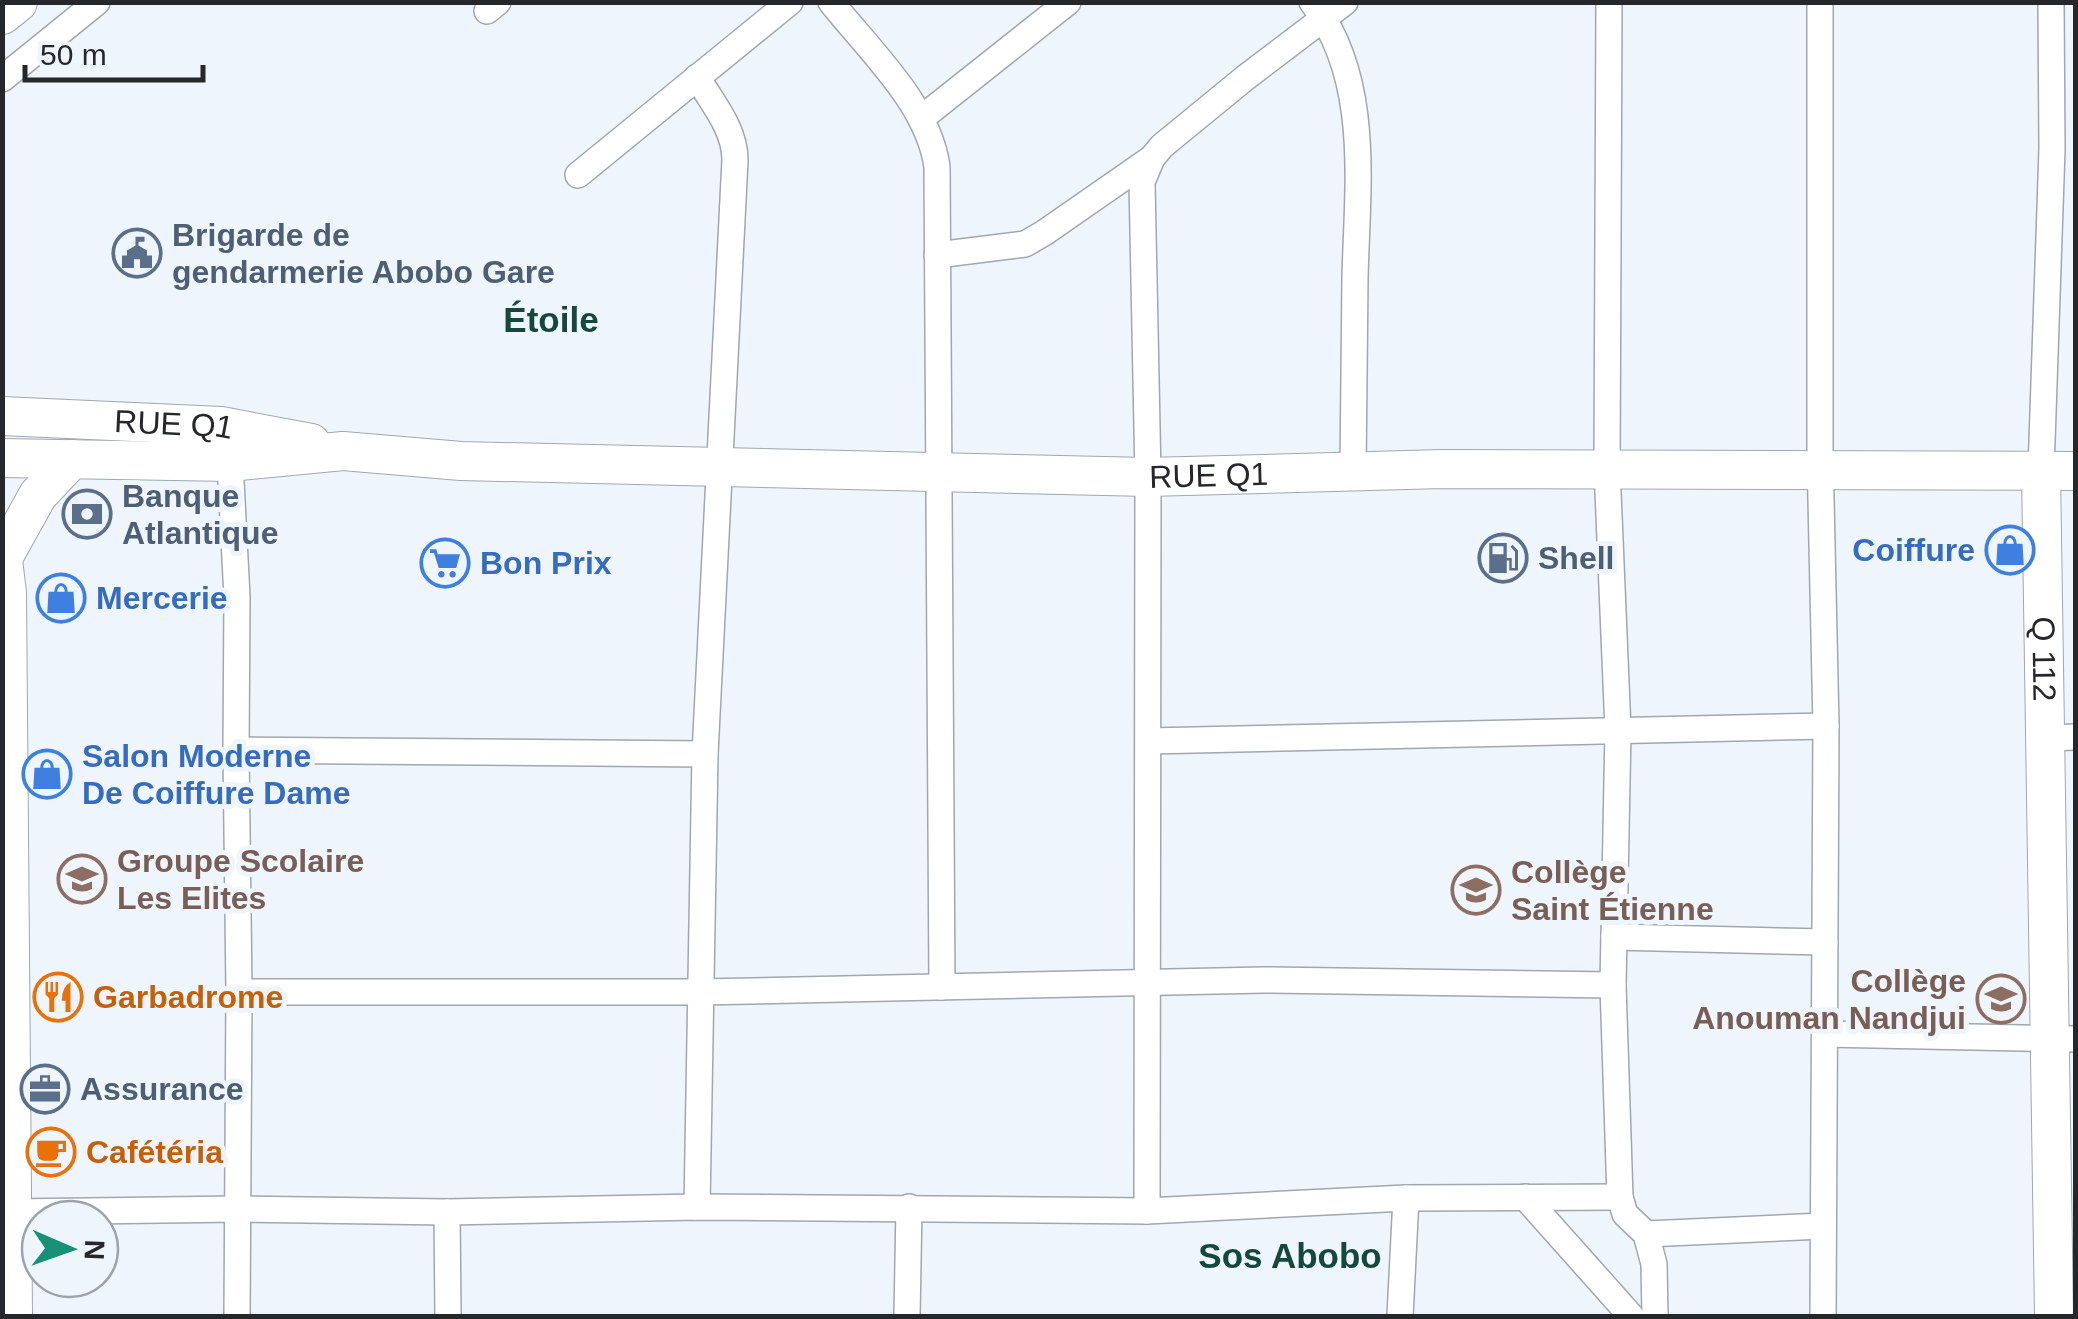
<svg xmlns="http://www.w3.org/2000/svg" width="2078" height="1319" viewBox="0 0 2078 1319" font-family="Arial,sans-serif">
	<style>
		.lines { fill: none; stroke-linecap: round; stroke-linejoin: round }
		.street-casing { stroke: #a1a7ae; stroke-width: 28 }
		.secondary-casing { stroke: #a1a7ae; stroke-width: 40 }
		.primary-casing { stroke: #a1a7ae; stroke-width: 42 }
		.street { stroke: #fff; stroke-width: 25 }
		.secondary { stroke: #fff; stroke-width: 38 }
		.primary { stroke: #fff; stroke-width: 40 }
		.labels { text-anchor: middle; dominant-baseline: central; stroke-width: 10; stroke-linejoin: round; paint-order: stroke }
		.service-label { font-size: 32px; font-weight: bold; fill: #4e5e75; stroke: #eff5fd; text-anchor: start }
		.street-label { font-size: 32px; fill: #25272a; stroke: #eff5fd }
		.shop-label { font-size: 32px; font-weight: bold; fill: #366cbe; stroke: #eff5fd; text-anchor: start }
		.education-label { font-size: 32px; font-weight: bold; fill: #785e54; stroke: #eff5fd; text-anchor: start }
		.food-label { font-size: 32px; font-weight: bold; fill: #c56008; stroke: #eff5fd; text-anchor: start }
		.neighbourhood-label { font-size: 35px; font-weight: bold; fill: #13483a; stroke: #eff5fd }
	</style>
	<rect width="100%" height="100%" fill="#eff5fd"/>
	<g class="lines">
		<g class="street-casing">
			<g id="street">
				<path d="M 831,2 C 870,51 929,105 937,167 L 942,987"/>
				<path d="M 1312,2 C 1372,79 1357,188 1355,278 C 1354,342 1354,406 1353,470"/>
				<path d="M 1609,2 L 1607,468 L 1618,730 L 1613,985 L 1620,1197 L 1625,1214 L 1646,1234 L 1654,1264 L 1655,1316"/>
				<path d="M 1820,2 L 1820,454 L 1826,726 L 1823,1316"/>
				<path d="M 487,11 L 498,2"/>
				<path d="M 697,77 C 713,104 735,129 735,160 L 705,754 L 697,1207"/>
				<path d="M 2,79 L 97,2"/>
				<path d="M 923,117 L 1068,2"/>
				<path d="M 578,175 L 790,2"/>
				<path d="M 937,255 L 1025,244 L 1044,233 L 1152,158 L 1162,146 L 1245,78 L 1345,2"/>
				<path d="M 230,462 L 237,597 L 236,750"/>
				<path d="M 2041,471 L 2052,149 L 2051,2"/>
				<path d="M 2046,738 L 2076,737"/>
				<path d="M 1149,741 L 1826,726"/>
				<path d="M 1614,937 L 1825,942"/>
				<path d="M 239,992 L 700,992 L 1264,980 L 1613,985"/>
				<path d="M 1825,1034 L 2076,1039"/>
				<path d="M 1525,1197 L 1631,1316"/>
				<path d="M 1147,1211 L 1148,477 L 1142,182 L 1152,158"/>
				<path d="M 13,1212 L 237,1209 L 447,1212 L 697,1207 L 1147,1211 L 1406,1198 L 1620,1197"/>
				<path d="M 447,1212 L 448,1316"/>
				<path d="M 1646,1234 L 1823,1226"/>
				<path d="M 237,1316 L 239,992 L 236,750 L 705,754"/>
				<path d="M 907,1316 L 909,1207"/>
				<path d="M 1400,1316 L 1406,1198"/>
			</g>
		</g>
		<g class="secondary-casing">
			<g id="secondary">
				<path id="s1" d="M 2,416 L 221,426 L 311,443"/>
				<path id="s2" d="M 2,458 L 230,462 L 343,451 L 461,461 L 1148,477 L 1443,469 L 2076,471"/>
				<path id="s3" d="M 2041,471 L 2054,1316"/>
				<path d="M 2,552 L 7,593 L 13,1316"/>
				<path d="M 4,556 L 38,495 L 72,459"/>
			</g>
		</g>
		<g class="primary-casing">
			<path id="primary" d="M 2,14 L 17,2"/>
		</g>
		<use href="#street" class="street"/>
		<use href="#secondary" class="secondary"/>
		<use href="#primary" class="primary"/>
	</g>
	<defs>
		<g id="civic-ring" transform="scale(2.5)"><circle r="9.5" fill="#eff5fd" stroke="#5c6f8a" stroke-width="1.5"/><path d="M-.6-6.5H3V-4.5H.6V-3L4-1V1h2V6H-6V1h2V-1L-.6-3ZM-1.2 2.5V6h2.4V2.5Z" fill="#5c6f8a"/></g>
		<g id="bank-ring" transform="scale(2.5)"><circle r="9.5" fill="#eff5fd" stroke="#5c6f8a" stroke-width="1.5"/><path d="M-6-4H6V4H-6ZM0-2.3a2.3 2.3 0 1 0 0 4.6a2.3 2.3 0 1 0 0-4.6Z" fill="#5c6f8a"/></g>
		<g id="shop-ring" transform="scale(2.5)"><circle r="9.5" fill="#eff5fd" stroke="#3f7fe0" stroke-width="1.5"/><path d="M-5-2.5h2.3a2.7 3.5 0 0 1 5.4 0H5L5.5 6h-11ZM-1.5-2.5h3a1.5 2.3 0 0 0-3 0Z" fill="#3f7fe0"/></g>
		<g id="fuel-ring" transform="scale(2.5)"><circle r="9.5" fill="#eff5fd" stroke="#5c6f8a" stroke-width="1.5"/><path d="M-5.5-6h7V0h2V4h1.3V-2.5L3-4.5l.8-.8L6-3V5H2.5V1h-1V6h-7ZM-4.2-4.7v3.2H.2V-4.7Z" fill="#5c6f8a"/></g>
		<g id="supermarket-ring" transform="scale(2.5)"><circle r="9.5" fill="#eff5fd" stroke="#3f7fe0" stroke-width="1.5"/><path d="M-6-5.5h2.5l.6 2H6L4.5 2H-2.5L-4.4-4H-6ZM-1.5 3.2a1.3 1.3 0 1 0 .1 0ZM3 3.2a1.3 1.3 0 1 0 .1 0Z" fill="#3f7fe0"/></g>
		<g id="school-ring" transform="scale(2.5)"><circle r="9.5" fill="#eff5fd" stroke="#8d6e63" stroke-width="1.5"/><path d="M0-5L7-2L0 1L-7-2ZM-4 1L0 2.5L4 1V4Q0 6-4 4Z" fill="#8d6e63"/></g>
		<g id="restaurant-ring" transform="scale(2.5)"><circle r="9.5" fill="#eff5fd" stroke="#e8710a" stroke-width="1.5"/><path d="M-5-6h1v4h1v-4h1v4h1v-4h1v5L-1.5 .5V6h-2V.5L-5-1ZM5-6V6H3V1.5H1.5Q1.5-4 5-6Z" fill="#e8710a"/></g>
		<g id="office-ring" transform="scale(2.5)"><circle r="9.5" fill="#eff5fd" stroke="#5c6f8a" stroke-width="1.5"/><path d="M-6-3h4V-5.5h4V-3h4V5H-6ZM-1-4.5V-3h2v-1.5ZM-6 0V1H6V0Z" fill="#5c6f8a"/></g>
		<g id="cafe-ring" transform="scale(2.5)"><circle r="9.5" fill="#eff5fd" stroke="#e8710a" stroke-width="1.5"/><path d="M-5.5-4.5H6V0H3Q3 3.5 0 3.5H-2.5Q-5.5 3.5-5.5 0ZM3-3.2v2h1.7v-2ZM-6 4.5H4V6H-6Z" fill="#e8710a"/></g>
	</defs>
	<g fill-rule="evenodd">
		<use href="#civic-ring" x="137" y="253"/>
		<use href="#bank-ring" x="87" y="514"/>
		<use href="#shop-ring" x="2010" y="550"/>
		<use href="#fuel-ring" x="1503" y="558"/>
		<use href="#supermarket-ring" x="445" y="563"/>
		<use href="#shop-ring" x="61" y="598"/>
		<use href="#shop-ring" x="47" y="774"/>
		<use href="#school-ring" x="82" y="879"/>
		<use href="#school-ring" x="1476" y="890"/>
		<use href="#restaurant-ring" x="58" y="997"/>
		<use href="#school-ring" x="2001" y="999"/>
		<use href="#office-ring" x="45" y="1089"/>
		<use href="#cafe-ring" x="51" y="1152"/>
	</g>
	<g class="labels">
		<g class="service-label">
			<text x="172" y="235">Brigarde de<tspan x="172" dy="37">gendarmerie Abobo Gare</tspan></text>
			<text x="122" y="496">Banque<tspan x="122" dy="37">Atlantique</tspan></text>
			<text x="1538" y="558">Shell</text>
			<text x="80" y="1089">Assurance</text>
		</g>
		<g class="street-label">
			<text stroke="none"><textPath href="#s1" startOffset="172">RUE Q1</textPath></text>
			<text stroke="none"><textPath href="#s2" startOffset="1208">RUE Q1</textPath></text>
			<text stroke="none"><textPath href="#s3" startOffset="188">Q 112</textPath></text>
		</g>
		<g class="shop-label">
			<text x="1975" y="550" text-anchor="end">Coiffure</text>
			<text x="480" y="563">Bon Prix</text>
			<text x="96" y="598">Mercerie</text>
			<text x="82" y="756">Salon Moderne<tspan x="82" dy="37">De Coiffure Dame</tspan></text>
		</g>
		<g class="education-label">
			<text x="117" y="861">Groupe Scolaire<tspan x="117" dy="37">Les Elites</tspan></text>
			<text x="1511" y="872">Collège<tspan x="1511" dy="37">Saint Étienne</tspan></text>
			<text x="1966" y="981" text-anchor="end">Collège<tspan x="1966" dy="37">Anouman Nandjui</tspan></text>
		</g>
		<g class="food-label">
			<text x="93" y="997">Garbadrome</text>
			<text x="86" y="1152">Cafétéria</text>
		</g>
		<g class="neighbourhood-label">
			<text x="551" y="319">Étoile</text>
			<text x="1290" y="1255">Sos Abobo</text>
		</g>
	</g>
	<rect width="2078" height="1319" fill="none" stroke="#25272a" stroke-width="10"/>
	<g transform="translate(70 1249) rotate(92)"><circle r="48" fill="#eff5fd" stroke="#9ea3a9" stroke-width="2.5"/>
	<path d="M0-8L18 38L0 25L-18 38Z" fill="#189075"/>
	<text y="-15" font-size="28" font-weight="bold" text-anchor="middle" fill="#25272a">N</text>
	</g>
	<path d="M25 65v15h178v-15" fill="none" stroke="#25272a" stroke-width="5"/>
	<text x="40" y="65" font-size="30" fill="#25272a" stroke="#eff5fd" stroke-width="8" paint-order="stroke">50 m</text>
</svg>
